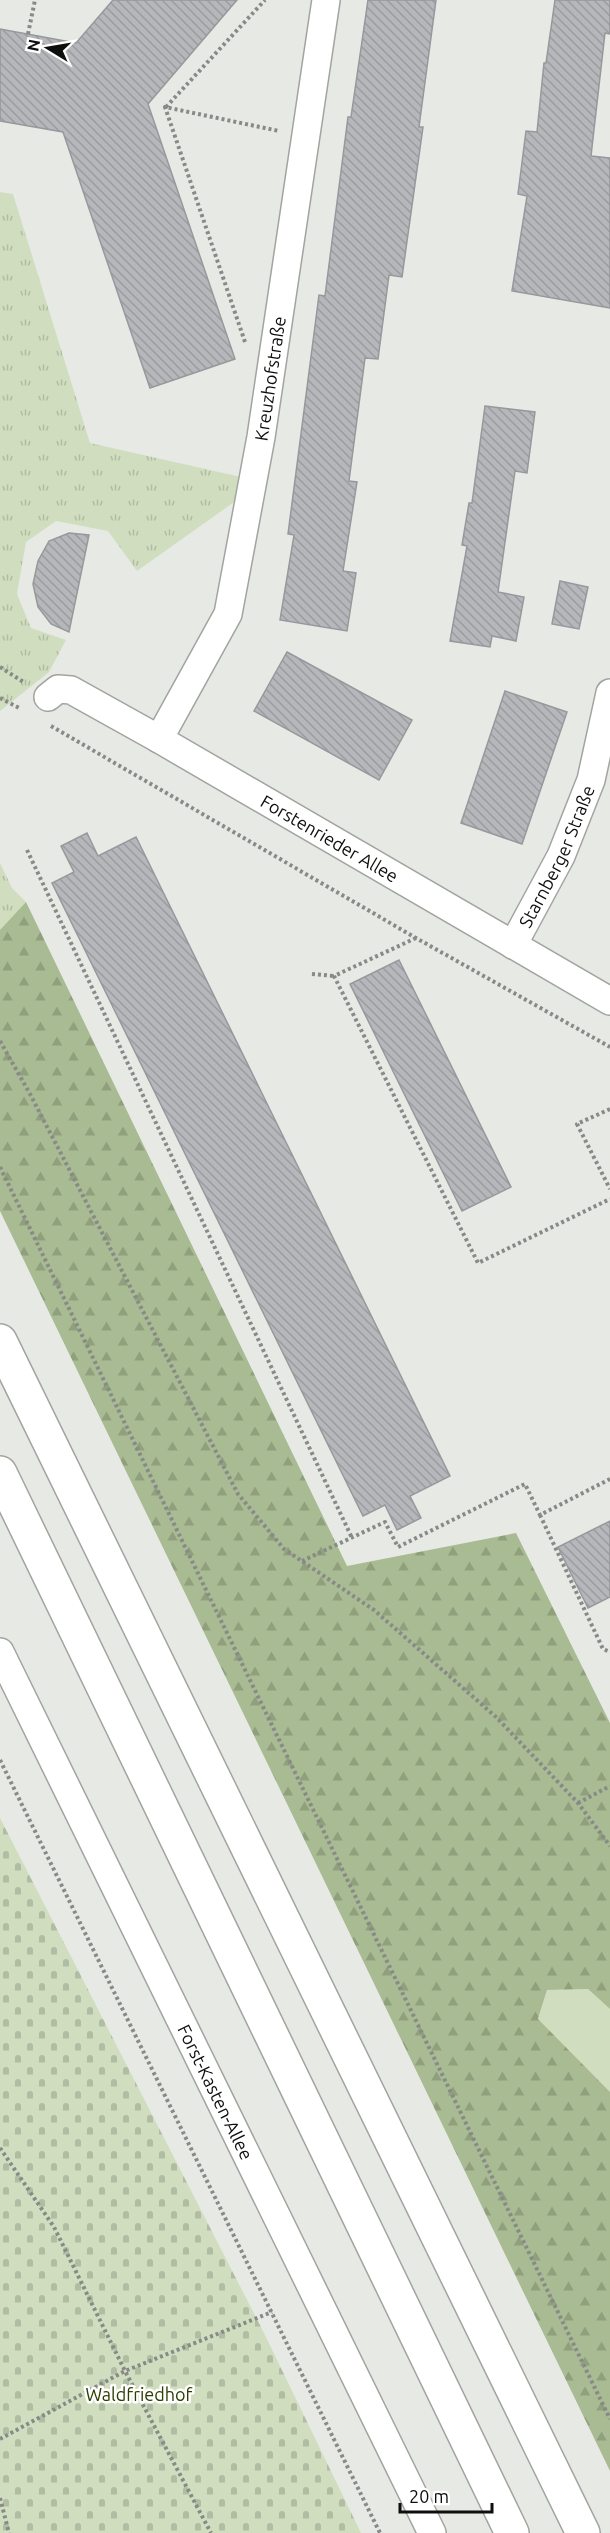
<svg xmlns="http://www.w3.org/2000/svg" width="610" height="2533" viewBox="0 0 610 2533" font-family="Ubuntu,sans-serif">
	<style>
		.grass { fill: #d0debf }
		.forest { fill: url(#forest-firs) }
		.cemetery { fill: url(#cemetery-stones) }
		.park { fill: url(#park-tufts) }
		.building { fill: url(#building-back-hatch); stroke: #96989c; stroke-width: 1.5 }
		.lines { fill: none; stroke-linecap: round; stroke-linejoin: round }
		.street-casing { stroke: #a2a4a0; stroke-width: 30 }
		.highway-casing { stroke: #a2a4a0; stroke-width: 36 }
		.path { stroke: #888a87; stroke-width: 4; stroke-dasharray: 3 3; stroke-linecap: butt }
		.street { stroke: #fff; stroke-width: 27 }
		.highway { stroke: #fff; stroke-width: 33 }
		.labels { text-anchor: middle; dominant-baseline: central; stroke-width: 5; stroke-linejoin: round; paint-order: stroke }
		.street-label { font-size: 18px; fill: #0e0f0d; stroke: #fff }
		.park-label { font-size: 18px; fill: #2a3f00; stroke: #fff }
	</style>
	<defs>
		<pattern id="forest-firs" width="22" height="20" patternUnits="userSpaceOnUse" patternTransform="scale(1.5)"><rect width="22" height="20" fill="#a9bb92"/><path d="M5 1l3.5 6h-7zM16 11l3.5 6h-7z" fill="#90a07d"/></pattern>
		<pattern id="cemetery-stones" width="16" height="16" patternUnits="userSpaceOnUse" patternTransform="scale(1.5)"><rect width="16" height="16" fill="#d0debf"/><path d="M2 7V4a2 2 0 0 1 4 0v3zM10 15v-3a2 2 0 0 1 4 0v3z" fill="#b1bda3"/></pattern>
		<pattern id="park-tufts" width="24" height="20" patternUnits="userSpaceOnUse" patternTransform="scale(1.5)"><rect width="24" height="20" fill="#d0debf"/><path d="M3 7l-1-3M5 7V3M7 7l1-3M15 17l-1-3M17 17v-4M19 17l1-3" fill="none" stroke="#b1bda3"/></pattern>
		<pattern id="building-back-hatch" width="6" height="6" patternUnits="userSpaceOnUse" patternTransform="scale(1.5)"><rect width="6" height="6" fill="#b6b7bb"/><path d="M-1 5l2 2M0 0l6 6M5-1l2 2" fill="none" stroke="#9b9ca0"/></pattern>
	</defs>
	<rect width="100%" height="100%" fill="#e7e9e5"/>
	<path class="grass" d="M 588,1989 L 610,2009 L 610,2092 L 538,2020 L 547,1990 Z"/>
	<path class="forest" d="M 26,902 L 347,1566 L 516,1533 L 610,1723 L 610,2009 L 588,1989 L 547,1990 L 538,2019 L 610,2092 L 610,2471 L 0,1211 L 0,904 Z"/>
	<path class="cemetery" d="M 0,1818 L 263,2331 L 361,2533 L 0,2533 Z"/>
	<g class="park">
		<path d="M 0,192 L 13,194 L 90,443 L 241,477 L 237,500 L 137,571 L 108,531 L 56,521 L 26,542 L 17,594 L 31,628 L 66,640 L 49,672 L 0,711 Z"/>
		<path d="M 0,863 L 12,888 L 26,902 L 0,930 Z"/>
	</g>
	<g class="building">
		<path d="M 113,0 L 237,0 L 148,104 L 235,359 L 150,388 L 63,132 L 0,121 L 0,29 L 76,43 Z"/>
		<path d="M 368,0 L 436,0 L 419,127 L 423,127 L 402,277 L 389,275 L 378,359 L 365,358 L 349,481 L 357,482 L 343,571 L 356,573 L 347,631 L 280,620 L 294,535 L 288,534 L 319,295 L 325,296 L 348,117 L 351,117 Z"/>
		<path d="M 555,0 L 610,0 L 610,34 L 605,33 L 591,156 L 610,158 L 610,308 L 512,291 L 527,196 L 518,194 L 526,131 L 537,132 L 544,63 L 546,63 Z"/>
		<path d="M 485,406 L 535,412 L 527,473 L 515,471 L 498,592 L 524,597 L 516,641 L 492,636 L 490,647 L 450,641 L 467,546 L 462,545 L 469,503 L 472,503 Z"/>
		<path d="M 69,533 L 89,535 L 69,632 L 51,624 L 38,607 L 33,584 L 38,561 L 49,541 Z"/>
		<path d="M 560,581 L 588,587 L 579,629 L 552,624 Z"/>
		<path d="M 287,652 L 412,720 L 379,780 L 254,711 Z"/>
		<path d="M 505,691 L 567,712 L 522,844 L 461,823 Z"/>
		<path d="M 87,833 L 98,856 L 136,837 L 450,1476 L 410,1496 L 421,1518 L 397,1530 L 385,1505 L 363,1516 L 52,883 L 74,872 L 61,846 Z"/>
		<path d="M 399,960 L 511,1187 L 462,1211 L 350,984 Z"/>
		<path d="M 610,1521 L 610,1597 L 588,1608 L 558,1547 Z"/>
	</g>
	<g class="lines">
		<g class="street-casing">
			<g id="street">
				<path id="s1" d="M 48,697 L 58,689 L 71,690 L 159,739 L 610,1001"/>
				<path id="s2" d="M 159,739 L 228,614 L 261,437 L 326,0"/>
				<path id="s3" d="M 513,945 L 561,856 L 591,780 L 610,693"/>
				<path id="s4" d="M 0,1652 L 432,2533"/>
			</g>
		</g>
		<g class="highway-casing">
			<g id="highway">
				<path d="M 0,1341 L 583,2533"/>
				<path d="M 0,1473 L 512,2533"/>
			</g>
		</g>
		<g class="path">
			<path d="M 28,34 L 35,0"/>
			<path d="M 166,107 L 265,0"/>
			<path d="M 245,342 L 165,107 L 279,131"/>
			<path d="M 0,667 L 25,683"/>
			<path d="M 0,698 L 21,709"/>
			<path d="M 51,726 L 416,938 L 610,1047"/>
			<path d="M 27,850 L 352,1538"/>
			<path d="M 416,938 L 334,976 L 478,1263 L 610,1199"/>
			<path d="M 312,974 L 334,976"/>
			<path d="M 0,1041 L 30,1094 L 238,1494 L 284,1549 L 374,1610 L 496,1717 L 578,1803 L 610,1846"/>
			<path d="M 610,1109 L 577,1124 L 610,1189"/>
			<path d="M 0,1167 L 610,2419"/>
			<path d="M 540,1515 L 603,1649 L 610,1652"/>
			<path d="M 302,1561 L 385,1522 L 398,1547 L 525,1484 L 540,1515 L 610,1479"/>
			<path d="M 0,1760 L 380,2533"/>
			<path d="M 578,1803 L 610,1786"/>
			<path d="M 0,2148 L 54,2227 L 125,2371 L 211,2533"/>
			<path d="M 0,2439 L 125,2371 L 272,2312"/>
			<path d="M 0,2498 L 9,2533"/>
		</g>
		<use href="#street" class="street"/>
		<use href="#highway" class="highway"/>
	</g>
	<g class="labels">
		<g class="street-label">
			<text stroke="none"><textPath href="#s2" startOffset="382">Kreuzhofstraße</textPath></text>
			<text stroke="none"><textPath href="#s1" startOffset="324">Forstenrieder Allee</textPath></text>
			<text stroke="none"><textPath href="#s3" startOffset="99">Starnberger Straße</textPath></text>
			<text stroke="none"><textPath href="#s4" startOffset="490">Forst-Kasten-Allee</textPath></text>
		</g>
		<g class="park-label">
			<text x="139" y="2394">Waldfriedhof</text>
		</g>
	</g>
	<g transform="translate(48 48) rotate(281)" stroke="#ffffff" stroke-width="4.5" paint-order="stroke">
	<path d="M0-4.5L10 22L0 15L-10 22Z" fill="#0e0f0d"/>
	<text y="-9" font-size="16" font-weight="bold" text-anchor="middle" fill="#0e0f0d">N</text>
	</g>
	<path d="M400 2503v9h92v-9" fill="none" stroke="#0e0f0d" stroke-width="3"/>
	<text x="409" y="2503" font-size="18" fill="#0e0f0d" stroke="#ffffff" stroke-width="4.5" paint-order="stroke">20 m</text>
</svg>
